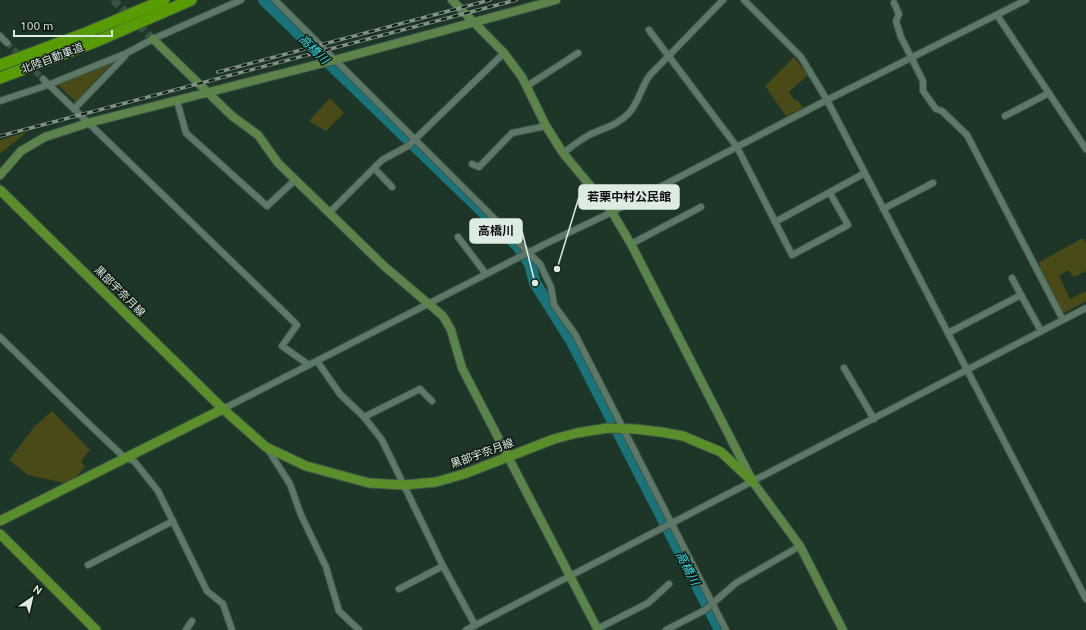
<svg xmlns="http://www.w3.org/2000/svg" width="1086" height="630" viewBox="0 0 1086 630" font-family="Ubuntu,'Noto Sans JP',sans-serif">
	<style>
		.green { fill: #494a17 }
		.lines { fill: none; stroke-linecap: round; stroke-linejoin: round }
		.river { stroke: #18747a; stroke-width: 12 }
		.street-tunnel { stroke: #3b5143; stroke-width: 6; stroke-dasharray: 6 3; stroke-linecap: butt }
		.secondary-tunnel { stroke: #3b5143; stroke-width: 8; stroke-dasharray: 8 4; stroke-linecap: butt }
		.street-casing { stroke: #3d5447; stroke-width: 8 }
		.secondary-casing { stroke: #3d5447; stroke-width: 10 }
		.primary-casing { stroke: #3d5447; stroke-width: 11 }
		.highway-casing { stroke: #3d5447; stroke-width: 13 }
		.street { stroke: #5d7867; stroke-width: 6 }
		.secondary { stroke: #5c8349; stroke-width: 8 }
		.primary { stroke: #5a8e2b; stroke-width: 9 }
		.highway { stroke: #589c03; stroke-width: 11 }
		.rail-casing { stroke: #809387; stroke-width: 3.5 }
		.rail { stroke: #101b14; stroke-width: 2; stroke-dasharray: 6; stroke-linecap: butt }
		.labels { text-anchor: middle; dominant-baseline: central; stroke-width: 3; stroke-linejoin: round; paint-order: stroke }
		.street-label { font-size: 11px; fill: #ddece2; stroke: #101b14 }
		.water-label { font-size: 12px; font-style: italic; fill: #37dfea; stroke: #101b14 }
		.leader { fill: none; stroke: #ddece2; stroke-width: 1.5 }
		.callout-dot { fill: #ddece2; stroke: #101b14; stroke-width: 1.5 }
		.callout { fill: #ddece2; stroke: #ddece2; stroke-width: 1.5 }
		.callout-label { font-size: 12px; text-anchor: middle; font-weight: bold; fill: #111 }
	</style>
	<rect width="100%" height="100%" fill="#1e3627"/>
	<g class="green">
		<path d="M 794,57 L 808,75 L 789,92 L 794,100 L 798,101 L 803,108 L 786,116 L 765,86 Z"/>
		<path d="M 113,62 L 76,102 L 57,84 Z"/>
		<path d="M 330,98 L 344,113 L 326,131 L 309,121 Z"/>
		<path d="M 27,132 L 0,154 L 0,140 Z"/>
		<path d="M 1083,238 L 1086,243 L 1086,271 L 1074,277 L 1068,270 L 1059,276 L 1070,299 L 1086,291 L 1086,301 L 1062,314 L 1038,263 Z"/>
		<path d="M 52,411 L 90,450 L 81,461 L 85,467 L 69,484 L 28,475 L 9,460 L 34,427 Z"/>
	</g>
	<g class="lines">
		<path class="river" d="M 264,0 L 518,246 L 530,264 L 535,283 L 571,340 L 720,630"/>
		<g class="street-tunnel">
			<path d="M 7,43 L 23,58"/>
			<path d="M 29,65 L 43,79"/>
		</g>
		<path class="secondary-tunnel" d="M 113,0 L 153,39"/>
		<g class="street-casing">
			<g id="street">
				<path d="M 275,0 L 540,264 L 551,287 L 554,305 L 575,334 L 726,630"/>
				<path d="M 744,0 L 801,57 L 827,100 L 1086,599"/>
				<path d="M 894,3 L 899,14 L 896,21 L 901,37 L 923,81 L 923,91 L 936,109 L 942,111 L 967,135 L 1063,320"/>
				<path d="M 997,15 L 1086,149"/>
				<path d="M 649,30 L 737,147 L 792,255 L 848,225 L 830,193"/>
				<path d="M 0,36 L 7,43"/>
				<path d="M 43,79 L 287,315 L 297,325 L 282,346 L 309,365"/>
				<path d="M 527,86 L 578,53"/>
				<path d="M 0,101 L 48,85 L 127,53 L 153,39 L 241,0"/>
				<path d="M 177,101 L 186,133 L 267,206 L 295,180"/>
				<path d="M 74,109 L 125,56"/>
				<path d="M 1005,116 L 1049,93"/>
				<path d="M 563,153 C 571,147 580,140 589,135 C 603,128 617,126 629,113 C 639,102 641,87 650,75 L 723,0"/>
				<path d="M 472,164 L 479,167 L 512,133 L 546,126"/>
				<path d="M 374,168 L 382,160 L 408,146 L 504,53"/>
				<path d="M 883,209 L 933,183"/>
				<path d="M 329,213 L 374,168 L 392,187"/>
				<path d="M 775,222 L 865,173"/>
				<path d="M 458,237 L 486,274"/>
				<path d="M 631,244 L 701,207"/>
				<path d="M 1012,278 L 1021,295"/>
				<path d="M 948,333 L 1021,295 L 1041,331"/>
				<path d="M 0,337 L 92,427 L 125,458 L 134,461 L 158,491 L 207,591 L 223,604 L 232,630"/>
				<path d="M 317,361 L 340,394 L 364,417 L 382,440 L 443,566"/>
				<path d="M 844,368 L 874,419"/>
				<path d="M 223,409 L 545,244 L 612,212 L 827,100 L 1026,0"/>
				<path d="M 364,417 L 420,389 L 432,401"/>
				<path d="M 267,448 L 290,484 L 301,515 L 326,567 L 339,611 L 359,630"/>
				<path d="M 88,565 L 173,521"/>
				<path d="M 399,589 L 443,566 L 475,625"/>
				<path d="M 597,629 L 648,603 L 669,584"/>
				<path d="M 186,630 L 192,621"/>
				<path d="M 466,630 L 1086,308"/>
				<path d="M 666,630 L 705,610 L 736,583 L 800,546"/>
			</g>
		</g>
		<g class="secondary-casing">
			<g id="secondary">
				<path d="M 452,0 L 504,53 L 522,77 L 546,126 L 563,153 L 612,212 L 631,244 L 753,482 L 800,546 L 843,630"/>
				<path d="M 153,39 L 232,116 L 258,135 L 278,163 L 384,266 L 443,316 L 451,330 L 462,368 L 598,630"/>
				<path d="M 0,175 L 21,151 L 45,137 L 88,123 L 335,60 L 556,0"/>
			</g>
		</g>
		<g class="primary-casing">
			<g id="primary">
				<path d="M 0,190 L 223,409 L 266,447 L 306,466 L 369,483 L 404,485 L 436,482 L 464,474 L 554,439 L 577,433 L 608,428 L 635,429 L 661,432 L 683,436 L 721,452 L 753,482"/>
				<path d="M 0,521 L 223,409"/>
				<path d="M 0,534 L 96,630"/>
			</g>
		</g>
		<g class="highway-casing">
			<g id="highway">
				<path d="M 0,65 L 86,33 L 164,0"/>
				<path d="M 0,78 L 97,41 L 191,0"/>
			</g>
		</g>
		<use href="#street" class="street"/>
		<use href="#secondary" class="secondary"/>
		<use href="#primary" class="primary"/>
		<use href="#highway" class="highway"/>
		<g class="rail-casing">
			<g id="rail">
				<path d="M 218,72 L 490,0"/>
				<path d="M 0,136 L 516,0"/>
			</g>
		</g>
		<use href="#rail" class="rail"/>
	</g>
	<g class="labels">
		<g class="street-label">
			<text transform="translate(52 58) rotate(-21)">北陸自動車道</text>
			<text transform="translate(120 291) rotate(45)">黒部宇奈月線</text>
			<text transform="translate(482 453) rotate(-20)">黒部宇奈月線</text>
		</g>
		<g class="water-label">
			<text transform="translate(314 49) rotate(44)">高橋川</text>
			<text transform="translate(688 568) rotate(63)">高橋川</text>
		</g>
	</g>
	<path class="leader" d="M557 269L579 197M535 283L522 231"/>
	<g class="callout-dot">
		<circle cx="557" cy="269" r="4"/>
		<circle cx="535" cy="283" r="4"/>
	</g>
	<g class="callout">
		<rect x="579" y="185" width="100" height="24" rx="4"/>
		<rect x="470" y="219" width="52" height="24" rx="4"/>
	</g>
	<g class="callout-label">
		<text x="629" y="201">若栗中村公民館</text>
		<text x="496" y="235">高橋川</text>
	</g>
	<g transform="translate(32 598) rotate(34)" stroke="#101b14" stroke-width="3" paint-order="stroke">
	<path d="M0-3L7 15L0 10L-7 15Z" fill="#ddece2"/>
	<text y="-6" font-size="11" font-weight="bold" text-anchor="middle" fill="#ddece2">N</text>
	</g>
	<path d="M14 30v6h98v-6" fill="none" stroke="#ddece2" stroke-width="2"/>
	<text x="20" y="30" font-size="12" fill="#ddece2" stroke="#101b14" stroke-width="3" paint-order="stroke">100 m</text>
</svg>
